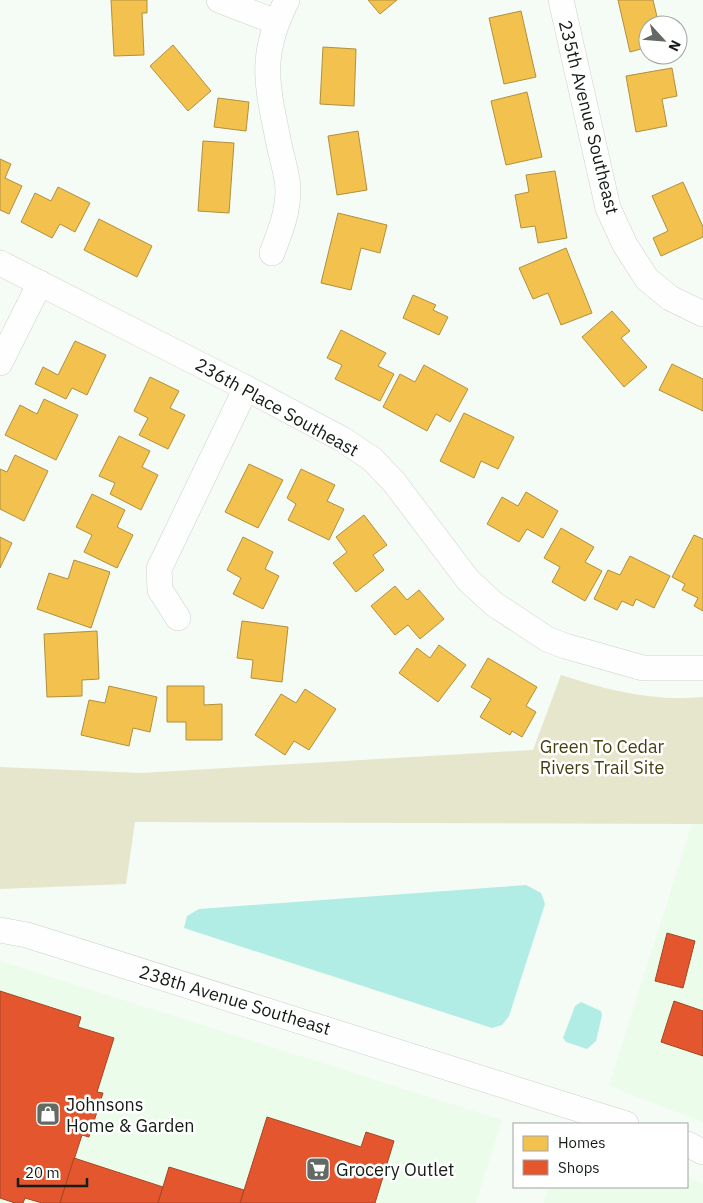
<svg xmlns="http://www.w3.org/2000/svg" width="703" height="1203" viewBox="0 0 703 1203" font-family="'IBM Plex Sans',sans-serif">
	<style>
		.built { fill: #ebfceb }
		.green { fill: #e5e6cb }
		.water { fill: #b2ede5 }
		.homes { fill: #f2c14e; stroke: #b0903d }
		.shops { fill: #e4572e; stroke: #a64526 }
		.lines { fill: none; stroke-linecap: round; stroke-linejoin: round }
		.minor-casing { stroke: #cad1cb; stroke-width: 26 }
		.minor { stroke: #fefefe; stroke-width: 25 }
		.labels { text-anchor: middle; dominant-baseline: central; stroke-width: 5; stroke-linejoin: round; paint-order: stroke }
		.street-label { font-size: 18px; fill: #151c15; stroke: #fff }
		.park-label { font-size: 18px; fill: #433f0f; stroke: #fff }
		.poi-label { font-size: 18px; fill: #151c15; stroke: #fff; text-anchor: start }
	</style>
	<rect width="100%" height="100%" fill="#f5fbf5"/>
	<g class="built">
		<path d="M 692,824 L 703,824 L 703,1122 L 609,1086 Z"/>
		<path d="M 0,961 L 502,1120 L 476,1203 L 0,1203 Z"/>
		<path d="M 687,1177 L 703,1184 L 703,1203 L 544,1203 L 549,1187 L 687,1187 Z"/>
	</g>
	<path class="green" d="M 561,675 C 607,690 654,702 703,697 L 703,824 L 135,822 L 126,884 L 0,889 L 0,767 L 141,773 L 533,750 Z"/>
	<g class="water">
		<path d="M 526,885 L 541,893 L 545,904 L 509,1016 L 502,1025 L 492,1028 L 184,928 L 187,916 L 199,909 Z"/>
		<path d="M 581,1002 L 601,1011 L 602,1015 L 596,1041 L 587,1049 L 566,1042 L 563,1038 L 575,1006 Z"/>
	</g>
	<g class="homes">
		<path d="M 111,0 L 147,0 L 147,13 L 142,13 L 144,55 L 114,56 Z"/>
		<path d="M 368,0 L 397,0 L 380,14 Z"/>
		<path d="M 618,0 L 653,0 L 659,25 L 648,25 L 648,47 L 630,52 Z"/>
		<path d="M 521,11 L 536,77 L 504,84 L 489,18 Z"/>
		<path d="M 173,45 L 211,91 L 188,111 L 150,66 Z"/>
		<path d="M 323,47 L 356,49 L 354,106 L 320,104 Z"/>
		<path d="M 672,68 L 677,96 L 662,99 L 667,126 L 636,132 L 626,76 Z"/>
		<path d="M 527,92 L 542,157 L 506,165 L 491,101 Z"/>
		<path d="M 218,98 L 249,102 L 246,131 L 214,127 Z"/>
		<path d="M 358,131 L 367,190 L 337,195 L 328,136 Z"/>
		<path d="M 203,141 L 234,143 L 229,213 L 198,211 Z"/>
		<path d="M 0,159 L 11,164 L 5,178 L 22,186 L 9,214 L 0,210 Z"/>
		<path d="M 555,171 L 567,238 L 538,243 L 535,226 L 521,228 L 515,195 L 529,192 L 526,175 Z"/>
		<path d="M 683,182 L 703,227 L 703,237 L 661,256 L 653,238 L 668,231 L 652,196 Z"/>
		<path d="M 58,187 L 90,203 L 75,232 L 60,224 L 52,238 L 21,222 L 35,193 L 51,201 Z"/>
		<path d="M 338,213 L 387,225 L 380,253 L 361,248 L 351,290 L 321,283 Z"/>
		<path d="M 99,219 L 152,246 L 137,277 L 84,250 Z"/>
		<path d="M 566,248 L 592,313 L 561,325 L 548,293 L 533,299 L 519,268 Z"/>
		<path d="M 413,295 L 436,305 L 433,310 L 448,317 L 439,335 L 403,318 Z"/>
		<path d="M 612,311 L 630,331 L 621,338 L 647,367 L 624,387 L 582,337 Z"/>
		<path d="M 341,330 L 386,353 L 378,366 L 394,374 L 380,401 L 335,379 L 342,365 L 327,358 Z"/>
		<path d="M 75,341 L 106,355 L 87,395 L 72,388 L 66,399 L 35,384 L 43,367 L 58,375 Z"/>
		<path d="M 672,364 L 703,379 L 703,411 L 659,390 Z"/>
		<path d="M 424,365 L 468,389 L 450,422 L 436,414 L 427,431 L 383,407 L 400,374 L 415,382 Z"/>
		<path d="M 150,377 L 179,391 L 170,408 L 185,415 L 168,449 L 139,435 L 148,418 L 134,411 Z"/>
		<path d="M 44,399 L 78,415 L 56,460 L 5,435 L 20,405 L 37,414 Z"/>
		<path d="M 464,413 L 514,437 L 498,469 L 481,461 L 474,478 L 440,461 Z"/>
		<path d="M 119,436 L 150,451 L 142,467 L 158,475 L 141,510 L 110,494 L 115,483 L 99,476 Z"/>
		<path d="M 15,455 L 48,471 L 24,521 L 0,509 L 0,469 L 7,472 Z"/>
		<path d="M 249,464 L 283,480 L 258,528 L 225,512 Z"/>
		<path d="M 301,469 L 335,485 L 327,501 L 344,509 L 329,540 L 288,520 L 296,504 L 287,498 Z"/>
		<path d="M 526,492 L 558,511 L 543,538 L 527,529 L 519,542 L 487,524 L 502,497 L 518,506 Z"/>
		<path d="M 92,494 L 125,510 L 117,527 L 133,535 L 117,568 L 84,552 L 92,535 L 76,527 Z"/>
		<path d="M 364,515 L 387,545 L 373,555 L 384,570 L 356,592 L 333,563 L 347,552 L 336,537 Z"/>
		<path d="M 561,528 L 594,547 L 585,562 L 602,571 L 585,601 L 552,582 L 560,567 L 544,558 Z"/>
		<path d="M 694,535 L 703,539 L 703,611 L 694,606 L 698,598 L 682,590 L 685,584 L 672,577 Z"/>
		<path d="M 0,537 L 12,543 L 0,568 Z"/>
		<path d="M 243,537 L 273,552 L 265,569 L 279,576 L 263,609 L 233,594 L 241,578 L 227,570 Z"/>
		<path d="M 630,556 L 670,576 L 654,608 L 636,599 L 633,606 L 622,601 L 617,610 L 594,599 L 608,570 L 620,575 Z"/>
		<path d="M 74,560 L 110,572 L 91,628 L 37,609 L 49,573 L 68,579 Z"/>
		<path d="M 395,586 L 407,600 L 419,590 L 444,619 L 420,639 L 408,625 L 395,635 L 371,606 Z"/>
		<path d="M 242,621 L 288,627 L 282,682 L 251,678 L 253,660 L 237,658 Z"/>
		<path d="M 97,631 L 99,679 L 82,680 L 82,696 L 47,697 L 44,634 Z"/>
		<path d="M 439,645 L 466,665 L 438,702 L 399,673 L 417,648 L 430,658 Z"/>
		<path d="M 488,658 L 537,687 L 526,706 L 536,712 L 522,737 L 512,731 L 510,735 L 480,717 L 491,699 L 471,687 Z"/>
		<path d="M 109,686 L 157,697 L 150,732 L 133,728 L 129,746 L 81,735 L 89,700 L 105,703 Z"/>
		<path d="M 167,686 L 204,686 L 204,705 L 222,704 L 222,740 L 186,740 L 186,722 L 167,722 Z"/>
		<path d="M 305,689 L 336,709 L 309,750 L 294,741 L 285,755 L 255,735 L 281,694 L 296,703 Z"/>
	</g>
	<g class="shops">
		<path d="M 667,933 L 695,941 L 683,988 L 655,981 Z"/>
		<path d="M 0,991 L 81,1017 L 78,1027 L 114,1038 L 97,1092 L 103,1093 L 89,1137 L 82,1135 L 60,1203 L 42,1203 L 25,1198 L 23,1203 L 15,1203 L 0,1198 Z"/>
		<path d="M 674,1001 L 703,1011 L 703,1056 L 661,1042 Z"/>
		<path d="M 267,1117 L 361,1147 L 366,1132 L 394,1141 L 375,1203 L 240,1203 Z"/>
		<path d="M 74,1158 L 163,1187 L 158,1203 L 60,1203 Z"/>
		<path d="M 169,1167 L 244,1190 L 240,1203 L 158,1203 Z"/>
	</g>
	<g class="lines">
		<g class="minor-casing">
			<g id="minor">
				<path d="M 219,0 L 276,22"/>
				<path d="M 561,0 L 608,208 L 625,245 L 647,279 L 670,298 L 703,314"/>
				<path d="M 272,253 C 280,232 288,213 288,190 C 288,177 283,162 280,149 C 268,88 257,59 287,0"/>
				<path d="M 0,263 L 246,388 L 342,439 L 372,459 L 394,482 L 468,580 L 494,604 L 547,639 L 565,646 L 643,668 L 703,668"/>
				<path d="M 0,363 L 40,283"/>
				<path d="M 178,618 L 160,590 L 159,569 L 246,388"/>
				<path d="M 0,930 L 27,935 L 626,1124"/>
				<path d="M 687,1144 L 703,1152"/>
			</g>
		</g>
		<use href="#minor" class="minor"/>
	</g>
	<defs>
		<g id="shop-square" transform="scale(1.25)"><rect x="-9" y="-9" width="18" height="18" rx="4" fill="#636a63" stroke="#fff"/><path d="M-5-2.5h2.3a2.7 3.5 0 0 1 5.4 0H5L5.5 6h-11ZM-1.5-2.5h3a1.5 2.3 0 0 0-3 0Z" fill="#fff"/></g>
		<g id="supermarket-square" transform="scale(1.25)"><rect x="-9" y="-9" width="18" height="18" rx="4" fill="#636a63" stroke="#fff"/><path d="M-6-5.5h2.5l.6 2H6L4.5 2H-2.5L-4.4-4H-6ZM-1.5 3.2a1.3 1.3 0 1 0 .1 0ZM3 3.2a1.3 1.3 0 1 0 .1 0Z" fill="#fff"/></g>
	</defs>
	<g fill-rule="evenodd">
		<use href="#shop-square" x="48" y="1114"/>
		<use href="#supermarket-square" x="318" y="1169"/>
	</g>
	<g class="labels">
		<g class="street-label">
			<text transform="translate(589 117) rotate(76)">235th Avenue Southeast</text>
			<text transform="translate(277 407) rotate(29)">236th Place Southeast</text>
			<text transform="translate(235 1000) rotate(17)">238th Avenue Southeast</text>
		</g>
		<g class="park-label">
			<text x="602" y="746">Green To Cedar<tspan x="602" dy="21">Rivers Trail Site</tspan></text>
		</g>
		<g class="poi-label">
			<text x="66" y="1104">Johnsons<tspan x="66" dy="21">Home &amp; Garden</tspan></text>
			<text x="336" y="1169">Grocery Outlet</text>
		</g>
	</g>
	<rect x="513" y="1123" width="175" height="65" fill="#ffffff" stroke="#a1a4a1"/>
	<rect x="523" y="1136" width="25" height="15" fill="#f2c14e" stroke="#a1a4a1"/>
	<text x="558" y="1148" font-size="15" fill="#151c15">Homes</text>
	<rect x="523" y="1160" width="25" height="15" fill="#e4572e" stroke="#a1a4a1"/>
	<text x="558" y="1173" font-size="15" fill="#151c15">Shops</text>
	<g transform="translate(663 40) rotate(116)"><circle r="24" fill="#ffffff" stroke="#a1a4a1"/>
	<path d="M0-4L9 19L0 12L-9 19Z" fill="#636a63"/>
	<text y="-8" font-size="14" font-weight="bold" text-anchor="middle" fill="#151c15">N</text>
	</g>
	<path d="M18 1178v8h69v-8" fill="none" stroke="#151c15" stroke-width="2.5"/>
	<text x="25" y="1178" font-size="15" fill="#151c15" stroke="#ffffff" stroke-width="4" paint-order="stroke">20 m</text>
</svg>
